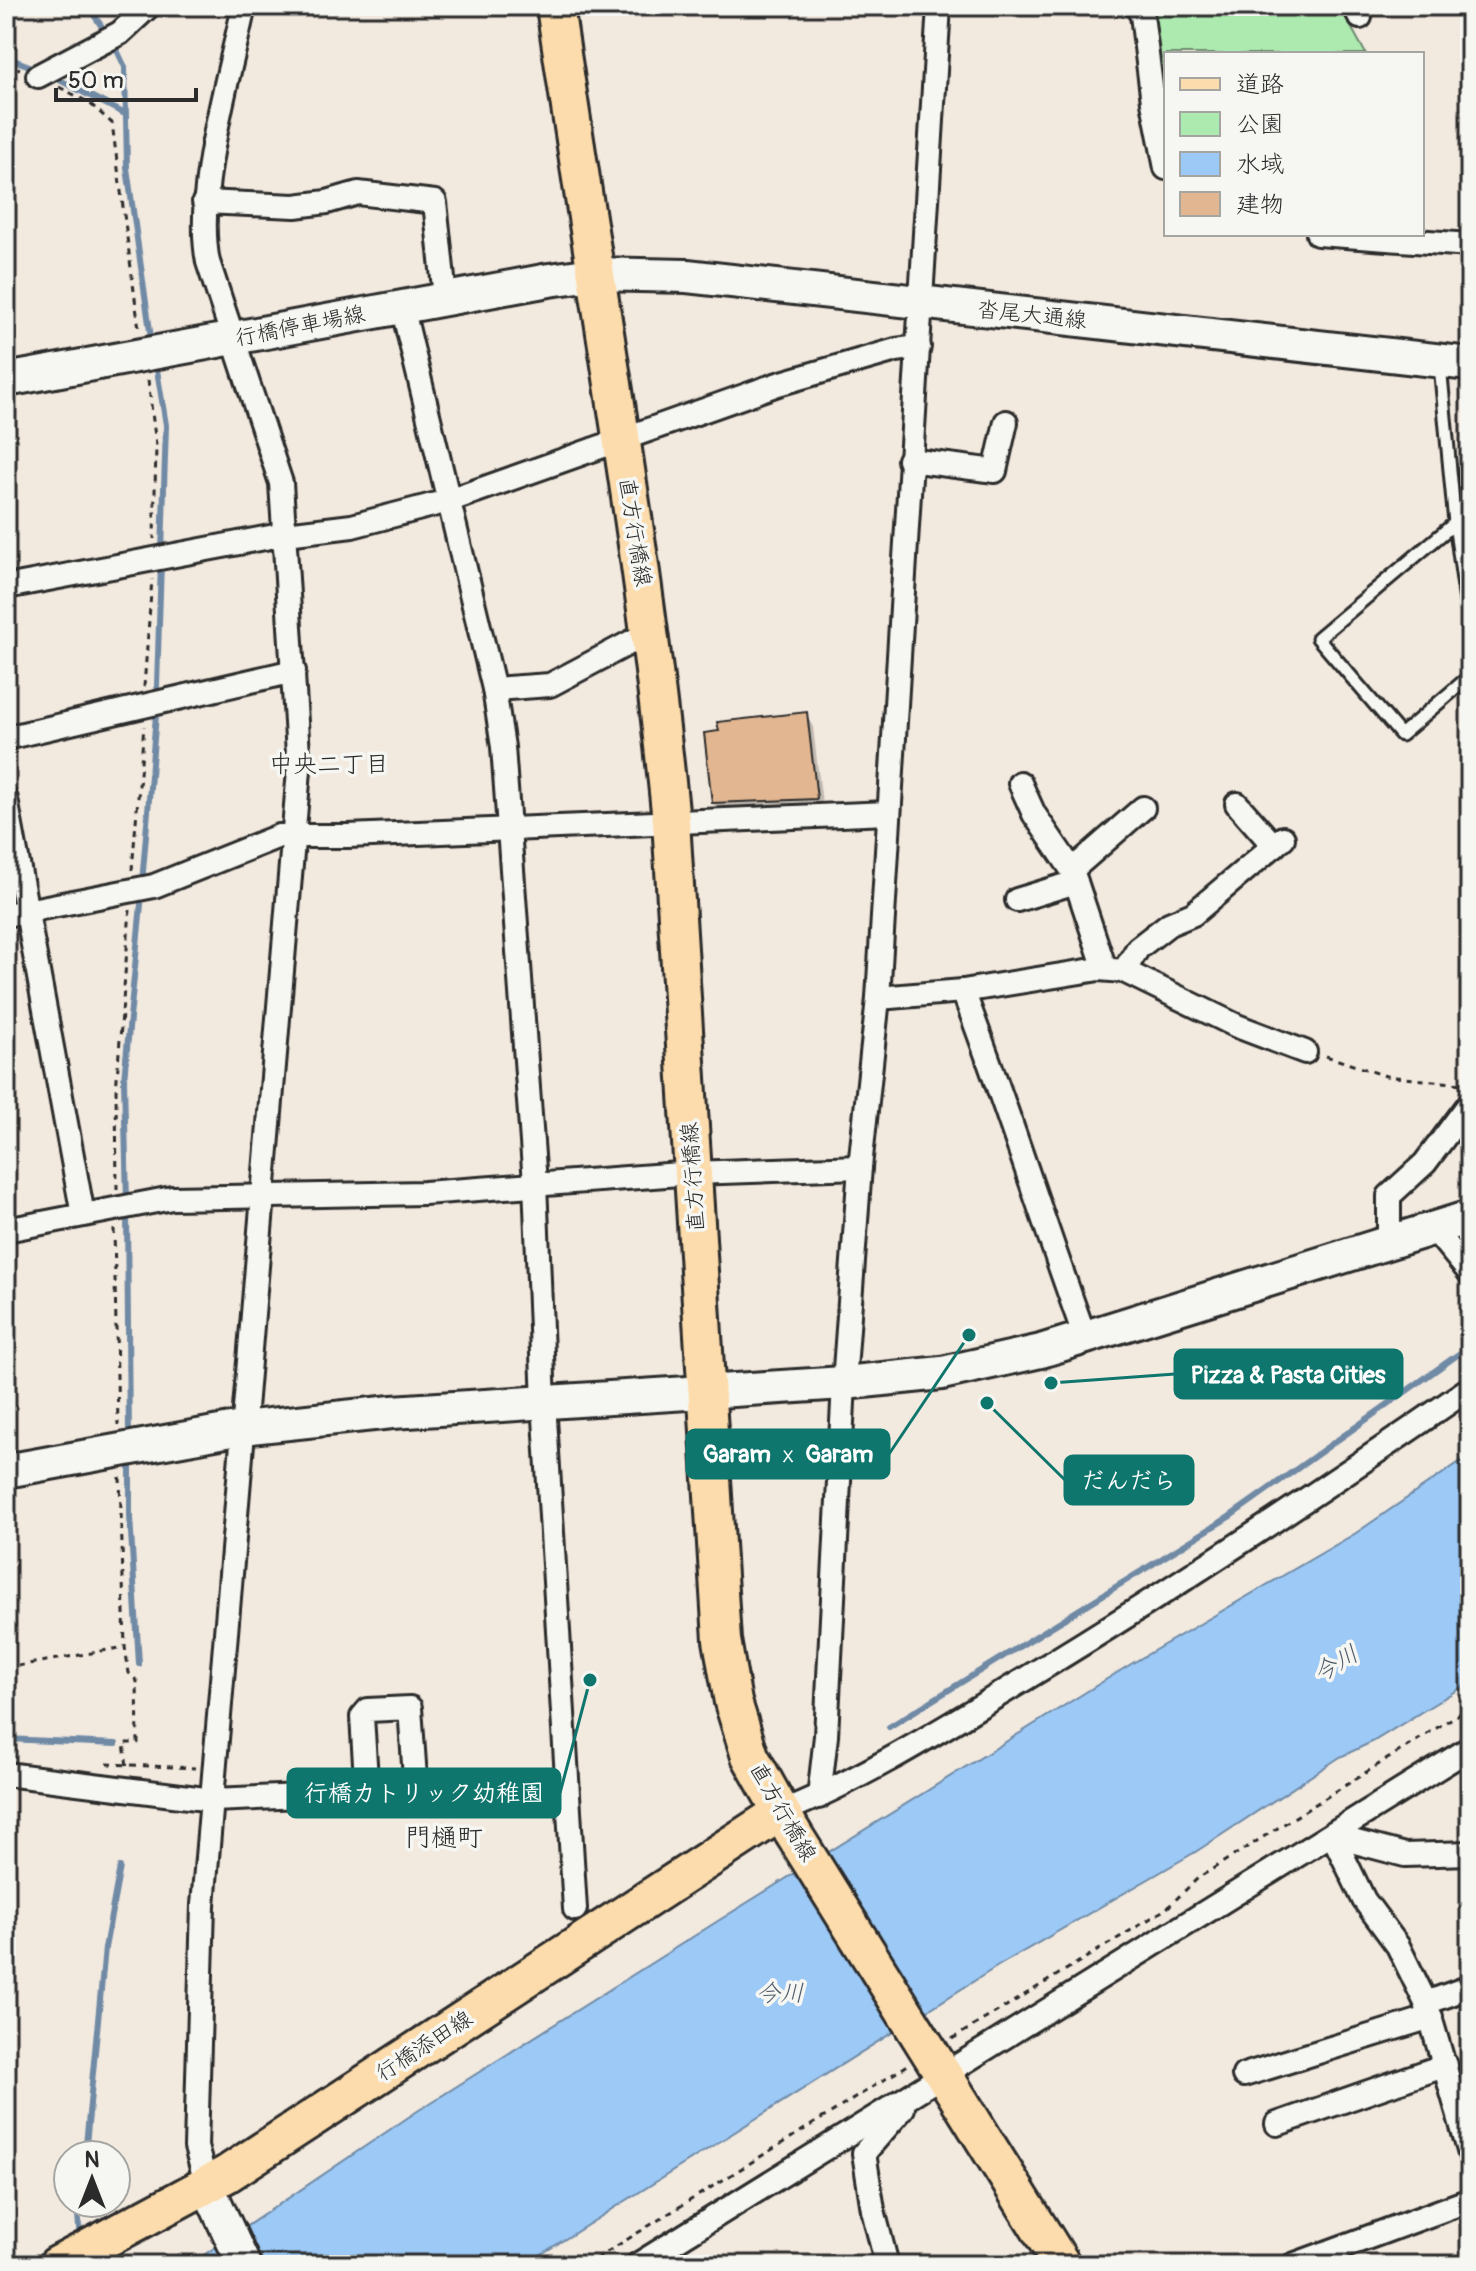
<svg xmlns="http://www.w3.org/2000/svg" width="1476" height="2271" viewBox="0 0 1476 2271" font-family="Pangolin,'Klee One',sans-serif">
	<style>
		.green { fill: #adeab0; stroke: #6c8a6e; stroke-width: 2 }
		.water { fill: #9cc9f6; stroke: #6f8aa5; stroke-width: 2 }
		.shadow { fill: #0003 }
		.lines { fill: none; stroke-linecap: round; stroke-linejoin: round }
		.stream { stroke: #6f8aa5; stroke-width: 6 }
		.building { fill: #e1b691; stroke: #2b2b2b; stroke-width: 2 }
		.lane-casing { stroke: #2b2b2b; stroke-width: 17 }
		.street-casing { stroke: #2b2b2b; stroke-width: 28 }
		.secondary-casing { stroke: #2b2b2b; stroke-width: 38 }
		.primary-casing { stroke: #2b2b2b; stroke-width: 42 }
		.path { stroke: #2b2b2b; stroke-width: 3; stroke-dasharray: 6 6; stroke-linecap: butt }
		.lane { stroke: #f6f6f2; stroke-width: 11 }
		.street { stroke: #f6f6f2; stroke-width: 22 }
		.secondary { stroke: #f6f6f2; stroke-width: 32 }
		.primary { stroke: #fcdcac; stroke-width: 36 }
		.primary-bridge-casing { stroke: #2b2b2b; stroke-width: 42; stroke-linecap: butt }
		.primary-bridge { stroke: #fcdcac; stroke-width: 36 }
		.labels { text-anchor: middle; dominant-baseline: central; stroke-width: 7; stroke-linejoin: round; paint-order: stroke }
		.street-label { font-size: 22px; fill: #2b2b2b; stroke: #f6f6f2 }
		.neighbourhood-label { font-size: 24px; fill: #2b2b2b; stroke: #f6f6f2 }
		.water-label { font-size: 24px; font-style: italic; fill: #4d5a68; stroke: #f6f6f2 }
		.quarter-label { font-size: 26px; fill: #2b2b2b; stroke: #f6f6f2 }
		.leader { fill: none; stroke: #0f766e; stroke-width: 3 }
		.callout-dot { fill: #0f766e; stroke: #f6f6f2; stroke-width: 3 }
		.callout { fill: #0f766e; stroke: #0f766e; stroke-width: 3 }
		.callout-label { font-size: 24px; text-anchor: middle; font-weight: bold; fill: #fff }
	</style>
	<rect width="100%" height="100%" fill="#f2e9df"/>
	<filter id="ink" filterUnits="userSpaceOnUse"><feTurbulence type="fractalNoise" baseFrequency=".0125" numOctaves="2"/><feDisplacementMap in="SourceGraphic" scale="16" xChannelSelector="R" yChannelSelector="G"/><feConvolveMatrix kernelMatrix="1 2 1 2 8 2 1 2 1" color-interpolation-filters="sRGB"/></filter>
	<g filter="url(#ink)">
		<path class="green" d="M 1152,6 L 1344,6 L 1345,16 L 1366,54 L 1166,54 L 1166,85 L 1160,84 Z"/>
		<path class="water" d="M 1470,1455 L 1470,1682 L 1374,1741 L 1340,1757 L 1197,1851 L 998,1966 L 524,2265 L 189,2265 L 416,2112 L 721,1919 L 1131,1664 L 1356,1533 Z"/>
		<path class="shadow" d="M 806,714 L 813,727 L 823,812 L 721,816 L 713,803 Z"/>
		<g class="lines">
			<g class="stream">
				<path d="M 88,6 L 106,33"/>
				<path d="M 113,42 L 125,67 L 127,168 L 152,345"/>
				<path d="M 6,57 L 40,70"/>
				<path d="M 50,75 L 125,114"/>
				<path d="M 156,364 L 166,425 L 162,552"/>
				<path d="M 142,883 L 156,715 L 161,563"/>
				<path d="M 127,1202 L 124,1080 L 142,894"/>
				<path d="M 127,1213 L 129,1438"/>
				<path d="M 130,1457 L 130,1516 L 139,1664"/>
				<path d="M 889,1727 L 1229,1517 L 1470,1346"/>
				<path d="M 6,1739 L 116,1744"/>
				<path d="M 85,2155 L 105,1948 L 120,1867"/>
				<path d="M 77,2203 L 80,2239"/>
			</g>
		</g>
		<path class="building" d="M 807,712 L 817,799 L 712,803 L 704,733 L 719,731 L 717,722 Z"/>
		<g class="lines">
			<g class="lane-casing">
				<g id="lane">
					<path d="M 1440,365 L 1455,523 L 1470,631"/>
					<path d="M 1455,523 L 1318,638 L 1401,735 L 1470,676"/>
				</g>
			</g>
			<g class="street-casing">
				<g id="street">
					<path d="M 1136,6 L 1142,15 L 1153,102 L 1166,168"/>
					<path d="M 1354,6 L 1360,17"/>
					<path d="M 38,76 L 120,33 L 149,6"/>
					<path d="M 204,202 L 295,206 L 327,202 L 358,193 L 435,202 L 445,298"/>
					<path d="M 1318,234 L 1470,245"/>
					<path d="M 402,306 L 494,689 L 503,747 L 535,1183 L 544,1402 L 575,1909"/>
					<path d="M 909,460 L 995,471 L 1006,422"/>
					<path d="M 6,587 L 286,534 L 352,526 L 448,501 L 778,384 L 896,350 L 919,347"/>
					<path d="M 494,689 L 550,685 L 650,632"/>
					<path d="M 6,738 L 294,671"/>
					<path d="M 1020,783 L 1034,814 L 1072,870"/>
					<path d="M 6,799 L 83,1215"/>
					<path d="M 1237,804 L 1274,846"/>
					<path d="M 1017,900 L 1076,882"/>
					<path d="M 6,915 L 154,886 L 279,836 L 348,836 L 888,813"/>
					<path d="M 1105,969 L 1072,870 L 1143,808"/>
					<path d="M 1124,971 L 1138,948 L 1169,924 L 1193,914 L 1283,838"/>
					<path d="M 963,991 C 1007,1106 1043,1222 1085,1337"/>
					<path d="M 878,998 L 963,991 L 1099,969 L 1124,971 L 1237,1026 L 1305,1052"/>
					<path d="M 1433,1228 L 1470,1273"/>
					<path d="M 6,1230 L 172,1198 L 424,1193 L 693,1173 L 860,1167"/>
					<path d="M 1389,1242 L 1389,1196 L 1425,1163 L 1470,1103"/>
					<path d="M 6,1774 L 213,1800 L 566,1784"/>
					<path d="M 367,1794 L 362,1717 L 368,1710 L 410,1708 L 416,1792"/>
					<path d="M 819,1797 L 826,1736 L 844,1383 L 860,1167 L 878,998 L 939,6"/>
					<path d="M 781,1812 C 866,1778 947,1726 1025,1679 C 1177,1587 1324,1489 1470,1388"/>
					<path d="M 1333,1836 L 1364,1900 L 1398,1946 L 1426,2003 L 1470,2154"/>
					<path d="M 1333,1836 L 1405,1855 L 1470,1853"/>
					<path d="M 1426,2003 L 1470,1987"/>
					<path d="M 1244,2075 L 1431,2017"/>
					<path d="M 1277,2124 L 1446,2065"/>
					<path d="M 206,2183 L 196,2147 L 203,1905 L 299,770 L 281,483 L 208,262 C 194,192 229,78 244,6"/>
					<path d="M 637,2265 L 1470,1748"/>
					<path d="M 887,2265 L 873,2210 L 864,2153 L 903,2108"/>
					<path d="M 1293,2265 L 1470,2200"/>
				</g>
			</g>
			<g class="secondary-casing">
				<g id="secondary">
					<path d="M 6,380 L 549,280 L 594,274 L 687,276 L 1470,364"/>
					<path d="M 6,1471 L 242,1428 L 392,1412 L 844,1383 L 942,1373 L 1041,1351 L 1470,1217"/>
					<path d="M 206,2183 L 244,2265"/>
				</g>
			</g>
			<g class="primary-casing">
				<g id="primary">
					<path d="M 555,6 C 594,278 644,548 671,821 L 722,1640 L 733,1702 L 750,1756 L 793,1833"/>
					<path d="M 937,2064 L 1062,2265"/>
					<path d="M 57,2265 L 227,2174 L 781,1812"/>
				</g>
			</g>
			<g class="path">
				<path d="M 6,64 L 20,69"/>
				<path d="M 59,87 L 88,102 L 112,123 L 139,329"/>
				<path d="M 148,380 L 156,445 L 154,539"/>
				<path d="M 144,687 L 152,579"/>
				<path d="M 132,870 L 144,726"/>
				<path d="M 1326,1056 L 1386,1076 L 1462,1084"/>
				<path d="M 117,1190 L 116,1091 L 130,910"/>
				<path d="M 114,1229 L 118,1425"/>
				<path d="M 120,1477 L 125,1647 L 129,1673 L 137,1681 L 138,1743 L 124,1743 L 127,1767"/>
				<path d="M 6,1668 L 125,1647"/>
				<path d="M 107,1764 L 195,1768"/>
				<path d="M 952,2039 L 1166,1909 L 1198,1878 L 1470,1707"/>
				<path d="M 586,2265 L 908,2065"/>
			</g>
			<use href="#lane" class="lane"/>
			<use href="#street" class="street"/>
			<use href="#secondary" class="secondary"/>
			<use href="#primary" class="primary"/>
			<g class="primary-bridge-casing">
				<path id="primary-bridge" d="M 793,1833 L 937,2064"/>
			</g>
			<use href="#primary-bridge" class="primary-bridge"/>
		</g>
	</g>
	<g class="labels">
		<g class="street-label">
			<text transform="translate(1032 315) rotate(6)">沓尾大通線</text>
			<text transform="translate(300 326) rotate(-11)">行橋停車場線</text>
			<text transform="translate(635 532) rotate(81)">直方行橋線</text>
			<text transform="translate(693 1177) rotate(-94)">直方行橋線</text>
			<text transform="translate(783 1812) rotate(60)">直方行橋線</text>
			<text transform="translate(424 2046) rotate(-33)">行橋添田線</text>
		</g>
		<g class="neighbourhood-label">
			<text x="329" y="764">中央二丁目</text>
		</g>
		<g class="water-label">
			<text transform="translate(1336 1664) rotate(-31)">今川</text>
			<text x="780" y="1993">今川</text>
		</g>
		<g class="quarter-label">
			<text x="444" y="1838">門樋町</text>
		</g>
	</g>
	<path class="leader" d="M1051 1383L1175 1374M969 1335L889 1454M987 1403L1065 1480M590 1680L560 1793"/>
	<g class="callout-dot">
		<circle cx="1051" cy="1383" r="8"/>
		<circle cx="969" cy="1335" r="8"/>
		<circle cx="987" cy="1403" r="8"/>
		<circle cx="590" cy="1680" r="8"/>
	</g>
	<g class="callout">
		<rect x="1175" y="1350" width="227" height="48" rx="8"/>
		<rect x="687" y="1430" width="202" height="48" rx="8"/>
		<rect x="1065" y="1456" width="128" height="48" rx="8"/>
		<rect x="288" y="1769" width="272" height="48" rx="8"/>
	</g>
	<g class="callout-label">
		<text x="1288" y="1383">Pizza &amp; Pasta Cities</text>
		<text x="788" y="1462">Garam ｘ Garam</text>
		<text x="1129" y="1489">だんだら</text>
		<text x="424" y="1801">行橋カトリック幼稚園</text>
	</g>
	<rect width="1476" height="2271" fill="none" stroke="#f6f6f2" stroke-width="32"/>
	<rect x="16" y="16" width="1444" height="2239" fill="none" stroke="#2b2b2b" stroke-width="3" filter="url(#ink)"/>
	<rect x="1164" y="52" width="260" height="184" fill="#f6f6f2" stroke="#a5a5a2" stroke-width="2"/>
	<rect x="1180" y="78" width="40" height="12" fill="#fcdcac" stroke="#a5a5a2" stroke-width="2"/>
	<text x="1236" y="92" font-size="24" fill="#2b2b2b">道路</text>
	<rect x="1180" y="112" width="40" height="24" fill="#adeab0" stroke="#a5a5a2" stroke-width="2"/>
	<text x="1236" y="132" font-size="24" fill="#2b2b2b">公園</text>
	<rect x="1180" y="152" width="40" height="24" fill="#9cc9f6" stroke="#a5a5a2" stroke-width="2"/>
	<text x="1236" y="172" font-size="24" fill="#2b2b2b">水域</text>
	<rect x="1180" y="192" width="40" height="24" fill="#e1b691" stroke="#a5a5a2" stroke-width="2"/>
	<text x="1236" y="212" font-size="24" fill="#2b2b2b">建物</text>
	<g transform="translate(92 2179)"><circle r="38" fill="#f6f6f2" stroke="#a5a5a2" stroke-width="2"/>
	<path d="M0-6L14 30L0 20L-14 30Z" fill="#2b2b2b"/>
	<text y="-12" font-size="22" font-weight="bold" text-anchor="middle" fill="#2b2b2b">N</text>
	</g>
	<path d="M56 88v12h140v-12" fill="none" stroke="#2b2b2b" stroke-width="4"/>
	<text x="68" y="88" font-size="24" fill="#2b2b2b" stroke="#f6f6f2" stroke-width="6" paint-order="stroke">50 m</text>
</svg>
